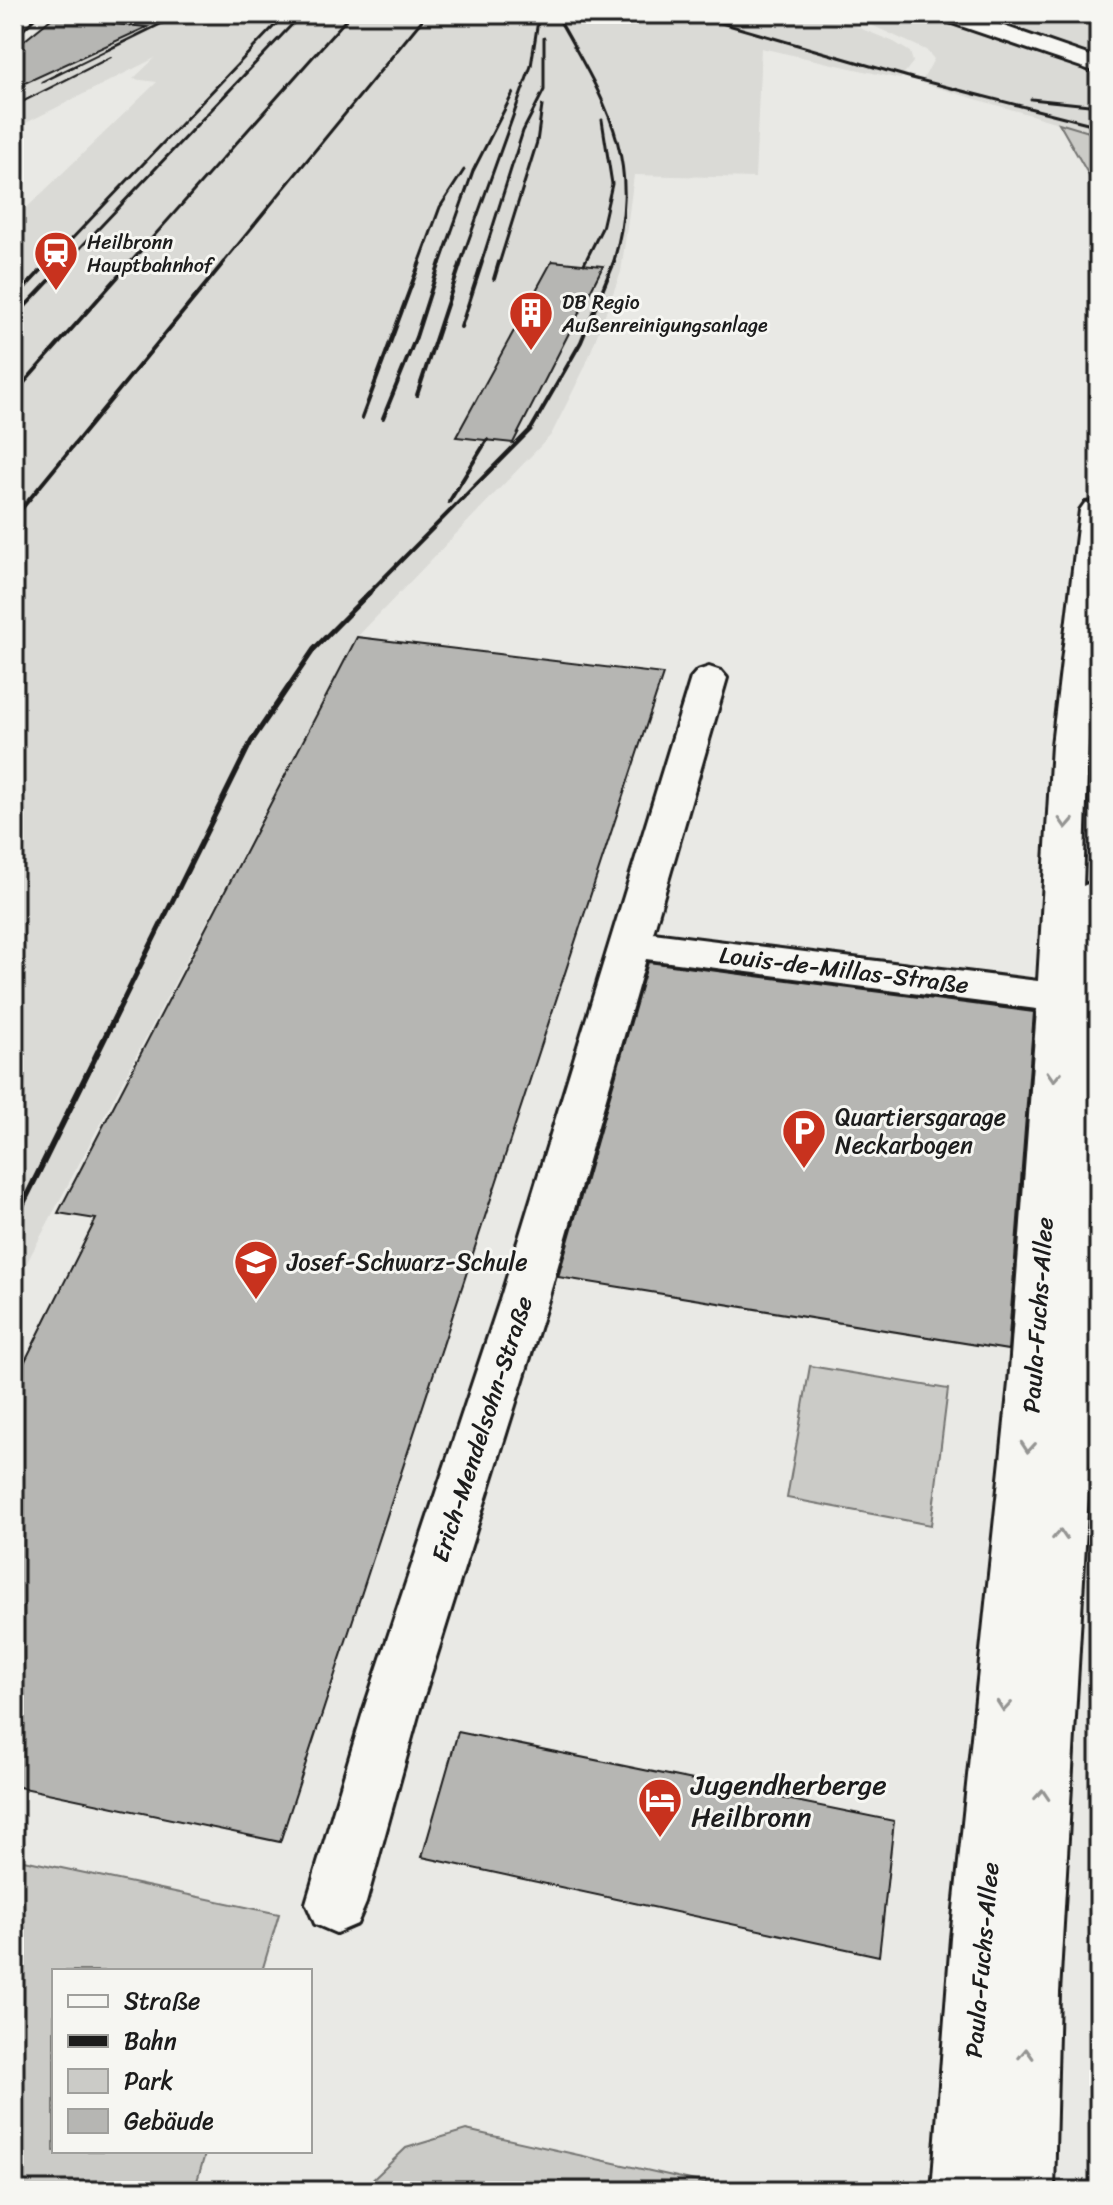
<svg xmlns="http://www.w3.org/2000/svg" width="1113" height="2205" viewBox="0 0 1113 2205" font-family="Sriracha,sans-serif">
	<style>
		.built { fill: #dadad6 }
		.green { fill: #cbcbc7; stroke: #747472; stroke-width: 2 }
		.building { fill: #b6b6b3; stroke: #1c1c1c; stroke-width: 2 }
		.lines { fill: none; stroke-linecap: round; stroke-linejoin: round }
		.minor-casing { stroke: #1c1c1c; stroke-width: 6 }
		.major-casing { stroke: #1c1c1c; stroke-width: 6 }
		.minor { fill: #f6f6f2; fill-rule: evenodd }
		.major { fill: #f6f6f2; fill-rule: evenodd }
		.tram { stroke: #1c1c1c; stroke-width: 2 }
		.rail-far3 { stroke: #1c1c1c; stroke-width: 3 }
		.rail-far2 { stroke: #1c1c1c; stroke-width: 4 }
		.rail-far1 { stroke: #1c1c1c; stroke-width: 5 }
		.rail { stroke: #1c1c1c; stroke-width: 6 }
		.oneway { stroke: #949492 }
		.labels { text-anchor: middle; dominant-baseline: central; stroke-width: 6; stroke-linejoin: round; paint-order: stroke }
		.far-poi-label { font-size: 20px; fill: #1c1c1c; stroke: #f6f6f2; text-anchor: start }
		.street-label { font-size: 24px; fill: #1c1c1c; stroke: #f6f6f2 }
		.poi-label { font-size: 24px; fill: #1c1c1c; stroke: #f6f6f2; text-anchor: start }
		.near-poi-label { font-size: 28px; fill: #1c1c1c; stroke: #f6f6f2; text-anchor: start }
	</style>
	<rect width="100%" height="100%" fill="#e9e9e5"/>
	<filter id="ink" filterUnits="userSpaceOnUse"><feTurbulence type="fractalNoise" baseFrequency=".0125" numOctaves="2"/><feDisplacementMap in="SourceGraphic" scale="16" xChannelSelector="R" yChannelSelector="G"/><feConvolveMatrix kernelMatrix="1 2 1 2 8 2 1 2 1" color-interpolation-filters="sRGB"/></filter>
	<g filter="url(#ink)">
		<g class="built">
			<path d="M 119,14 L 825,14 L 894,42 L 910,52 L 913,62 L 900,79 L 761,48 L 755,178 L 634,175 L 621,272 L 585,367 L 551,435 L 357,637 L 14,1287 L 14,220 L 157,82 L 133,79 L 155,58 L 14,129 L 14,67 Z"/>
			<path d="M 847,14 L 1099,14 L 1099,135 L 921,83 L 934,59 L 926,50 Z"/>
		</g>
		<g class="green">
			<path d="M 1059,123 L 1099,135 L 1099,193 Z"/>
			<path d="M 810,1366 L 948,1389 L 931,1525 L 787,1498 Z"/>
			<path d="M 14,1858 L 279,1914 L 262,1971 L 54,1971 L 54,2151 L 206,2151 L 194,2191 L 14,2191 Z"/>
			<path d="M 466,2130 L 740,2191 L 361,2191 L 406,2148 Z"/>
		</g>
		<g class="building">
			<path d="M 57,14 L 125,14 L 114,24 L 147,27 L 14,88 L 14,49 Z"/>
			<path d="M 552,261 L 603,266 L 513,443 L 456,437 Z"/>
			<path d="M 357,637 L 663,674 L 280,1842 L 14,1786 L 14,1383 L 96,1219 L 58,1213 Z"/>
			<path d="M 648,962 L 1034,1012 L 1008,1350 L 558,1277 Z"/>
			<path d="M 458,1732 L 894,1821 L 879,1956 L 422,1857 Z"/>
		</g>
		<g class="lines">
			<g class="minor-casing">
				<g id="minor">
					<path d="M 14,14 L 37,14 L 22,29 L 14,30 Z"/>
					<path d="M 1099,501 L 1099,638 L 1088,745 L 1083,886 L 1099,879 L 1099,1304 L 1059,1993 L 1054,2191 L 932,2191 L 951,1938 L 1009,1383 L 1037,1009 L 646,959 L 548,1300 L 419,1712 L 366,1903 L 357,1924 L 336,1933 L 315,1924 L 306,1903 L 363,1712 L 500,1300 L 691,678 L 697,671 L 709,667 L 721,671 L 727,678 L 653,933 L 1038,981 L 1052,745 L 1080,510 L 1085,503 Z"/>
				</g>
			</g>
			<g class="major-casing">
				<path id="major" d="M 937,14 L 969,14 L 1099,59 L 1099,73 L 940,19 Z"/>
			</g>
			<use href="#minor" class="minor"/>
			<use href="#major" class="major"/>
			<path class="tram" d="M 14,106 L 111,57"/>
			<g class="rail-far3">
				<path d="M 556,14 C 606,104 644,158 613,264"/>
				<path d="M 690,14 L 912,78 L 1099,126"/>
				<path d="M 42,82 L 181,14"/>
				<path d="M 1031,99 L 1099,106"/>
				<path d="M 48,264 L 276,24"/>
				<path d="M 65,264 L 302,14"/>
				<path d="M 129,264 L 351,14"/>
				<path d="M 222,264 L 427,14"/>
				<path d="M 419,264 L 440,207 L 464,170"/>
				<path d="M 440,264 L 473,171 L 513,93"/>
				<path d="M 460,264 L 531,66 L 539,14"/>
				<path d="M 481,264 L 523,131 L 544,90 L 544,38"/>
				<path d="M 499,264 L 537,142 L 542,106"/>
				<path d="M 584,264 L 602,228 L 612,184 L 602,120"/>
			</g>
			<g class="rail-far2">
				<path d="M 494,279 L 499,262"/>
				<path d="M 14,299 L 49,262"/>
				<path d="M 14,318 L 67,262"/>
				<path d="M 461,327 L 482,262"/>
				<path d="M 14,394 L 131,262"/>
				<path d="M 417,395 L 461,262"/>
				<path d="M 362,418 L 420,262"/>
				<path d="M 383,418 L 416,337 L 440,262"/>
				<path d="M 449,502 L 487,440"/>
				<path d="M 14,518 L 224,262"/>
				<path d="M 367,595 L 531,429 L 581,342 L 614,262"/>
			</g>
			<path class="rail-far1" d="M 117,1013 L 251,742 L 314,649 L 369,593"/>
			<path class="rail" d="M 14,1222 L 118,1011"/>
		</g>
		<defs><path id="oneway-chevron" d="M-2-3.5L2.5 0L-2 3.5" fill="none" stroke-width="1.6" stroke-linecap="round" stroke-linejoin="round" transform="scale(2)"/></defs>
		<g class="oneway">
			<use href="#oneway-chevron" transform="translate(1066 823) rotate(93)"/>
			<use href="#oneway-chevron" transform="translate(1054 1076) rotate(93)"/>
			<use href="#oneway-chevron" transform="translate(1028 1447) rotate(95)"/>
			<use href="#oneway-chevron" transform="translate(1060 1535) rotate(-86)"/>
			<use href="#oneway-chevron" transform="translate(1004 1706) rotate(95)"/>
			<use href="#oneway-chevron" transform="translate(1042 1795) rotate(-86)"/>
			<use href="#oneway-chevron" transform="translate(1026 2054) rotate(-88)"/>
		</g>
	</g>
	<defs>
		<g id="station-pin" transform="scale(2.3)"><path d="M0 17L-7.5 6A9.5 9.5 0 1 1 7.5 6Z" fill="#c8321e" stroke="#f6f6f2"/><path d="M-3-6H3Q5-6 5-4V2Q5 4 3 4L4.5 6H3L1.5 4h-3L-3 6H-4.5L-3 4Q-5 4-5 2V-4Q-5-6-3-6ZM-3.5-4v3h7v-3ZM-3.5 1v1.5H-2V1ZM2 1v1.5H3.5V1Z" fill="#fff"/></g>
		<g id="building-pin" transform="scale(2.3)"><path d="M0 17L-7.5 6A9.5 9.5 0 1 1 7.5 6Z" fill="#c8321e" stroke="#f6f6f2"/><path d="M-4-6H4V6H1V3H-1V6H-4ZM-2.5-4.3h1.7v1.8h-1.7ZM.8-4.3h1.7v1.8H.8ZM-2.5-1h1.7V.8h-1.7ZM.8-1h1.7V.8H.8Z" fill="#fff"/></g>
		<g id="parking-pin" transform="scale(2.3)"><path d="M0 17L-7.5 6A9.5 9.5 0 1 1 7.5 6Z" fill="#c8321e" stroke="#f6f6f2"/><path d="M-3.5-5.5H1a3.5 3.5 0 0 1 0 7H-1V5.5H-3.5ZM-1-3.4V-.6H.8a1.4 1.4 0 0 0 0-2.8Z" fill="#fff"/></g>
		<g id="school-pin" transform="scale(2.3)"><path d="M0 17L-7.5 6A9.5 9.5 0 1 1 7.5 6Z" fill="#c8321e" stroke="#f6f6f2"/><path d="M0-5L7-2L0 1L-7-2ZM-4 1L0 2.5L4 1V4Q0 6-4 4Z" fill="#fff"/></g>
		<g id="hotel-pin" transform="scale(2.3)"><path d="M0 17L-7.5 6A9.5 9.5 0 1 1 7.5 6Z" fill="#c8321e" stroke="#f6f6f2"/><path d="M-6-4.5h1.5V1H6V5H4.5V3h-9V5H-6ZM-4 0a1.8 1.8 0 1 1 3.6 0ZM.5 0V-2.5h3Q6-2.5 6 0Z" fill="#fff"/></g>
	</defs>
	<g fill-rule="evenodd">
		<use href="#station-pin" x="56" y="253"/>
		<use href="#building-pin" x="531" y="313"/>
		<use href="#parking-pin" x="804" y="1131"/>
		<use href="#school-pin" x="256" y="1262"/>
		<use href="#hotel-pin" x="660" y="1800"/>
	</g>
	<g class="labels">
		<g class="far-poi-label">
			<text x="87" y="242">Heilbronn<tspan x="87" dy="23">Hauptbahnhof</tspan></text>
			<text x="562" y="302">DB Regio<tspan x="562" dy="23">Außenreinigungsanlage</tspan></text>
		</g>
		<g class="street-label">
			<text transform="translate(844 970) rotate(7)">Louis-de-Millas-Straße</text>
			<text transform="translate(1038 1315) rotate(-86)">Paula-Fuchs-Allee</text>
			<text transform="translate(482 1429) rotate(-72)">Erich-Mendelsohn-Straße</text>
			<text transform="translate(982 1960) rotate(-85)">Paula-Fuchs-Allee</text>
		</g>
		<g class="poi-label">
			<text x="835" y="1117">Quartiersgarage<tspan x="835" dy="28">Neckarbogen</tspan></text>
			<text x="287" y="1262">Josef-Schwarz-Schule</text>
		</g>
		<g class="near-poi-label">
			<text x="691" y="1784">Jugendherberge<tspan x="691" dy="32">Heilbronn</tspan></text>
		</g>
	</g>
	<rect width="1113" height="2205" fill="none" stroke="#f6f6f2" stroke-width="48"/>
	<rect x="24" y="24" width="1065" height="2157" fill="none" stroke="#1c1c1c" stroke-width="3" filter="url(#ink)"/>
	<rect x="52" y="1969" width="260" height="184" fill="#f6f6f2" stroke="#9f9f9c" stroke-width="2"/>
	<rect x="68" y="1995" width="40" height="12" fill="#f6f6f2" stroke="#9f9f9c" stroke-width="2"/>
	<text x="124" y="2009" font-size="24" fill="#1c1c1c">Straße</text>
	<rect x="68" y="2035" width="40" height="12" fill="#1c1c1c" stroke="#9f9f9c" stroke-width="2"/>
	<text x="124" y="2049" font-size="24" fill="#1c1c1c">Bahn</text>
	<rect x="68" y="2069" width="40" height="24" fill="#cbcbc7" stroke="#9f9f9c" stroke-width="2"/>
	<text x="124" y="2089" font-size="24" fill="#1c1c1c">Park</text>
	<rect x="68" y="2109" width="40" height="24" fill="#b6b6b3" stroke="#9f9f9c" stroke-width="2"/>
	<text x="124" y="2129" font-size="24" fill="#1c1c1c">Gebäude</text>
</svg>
